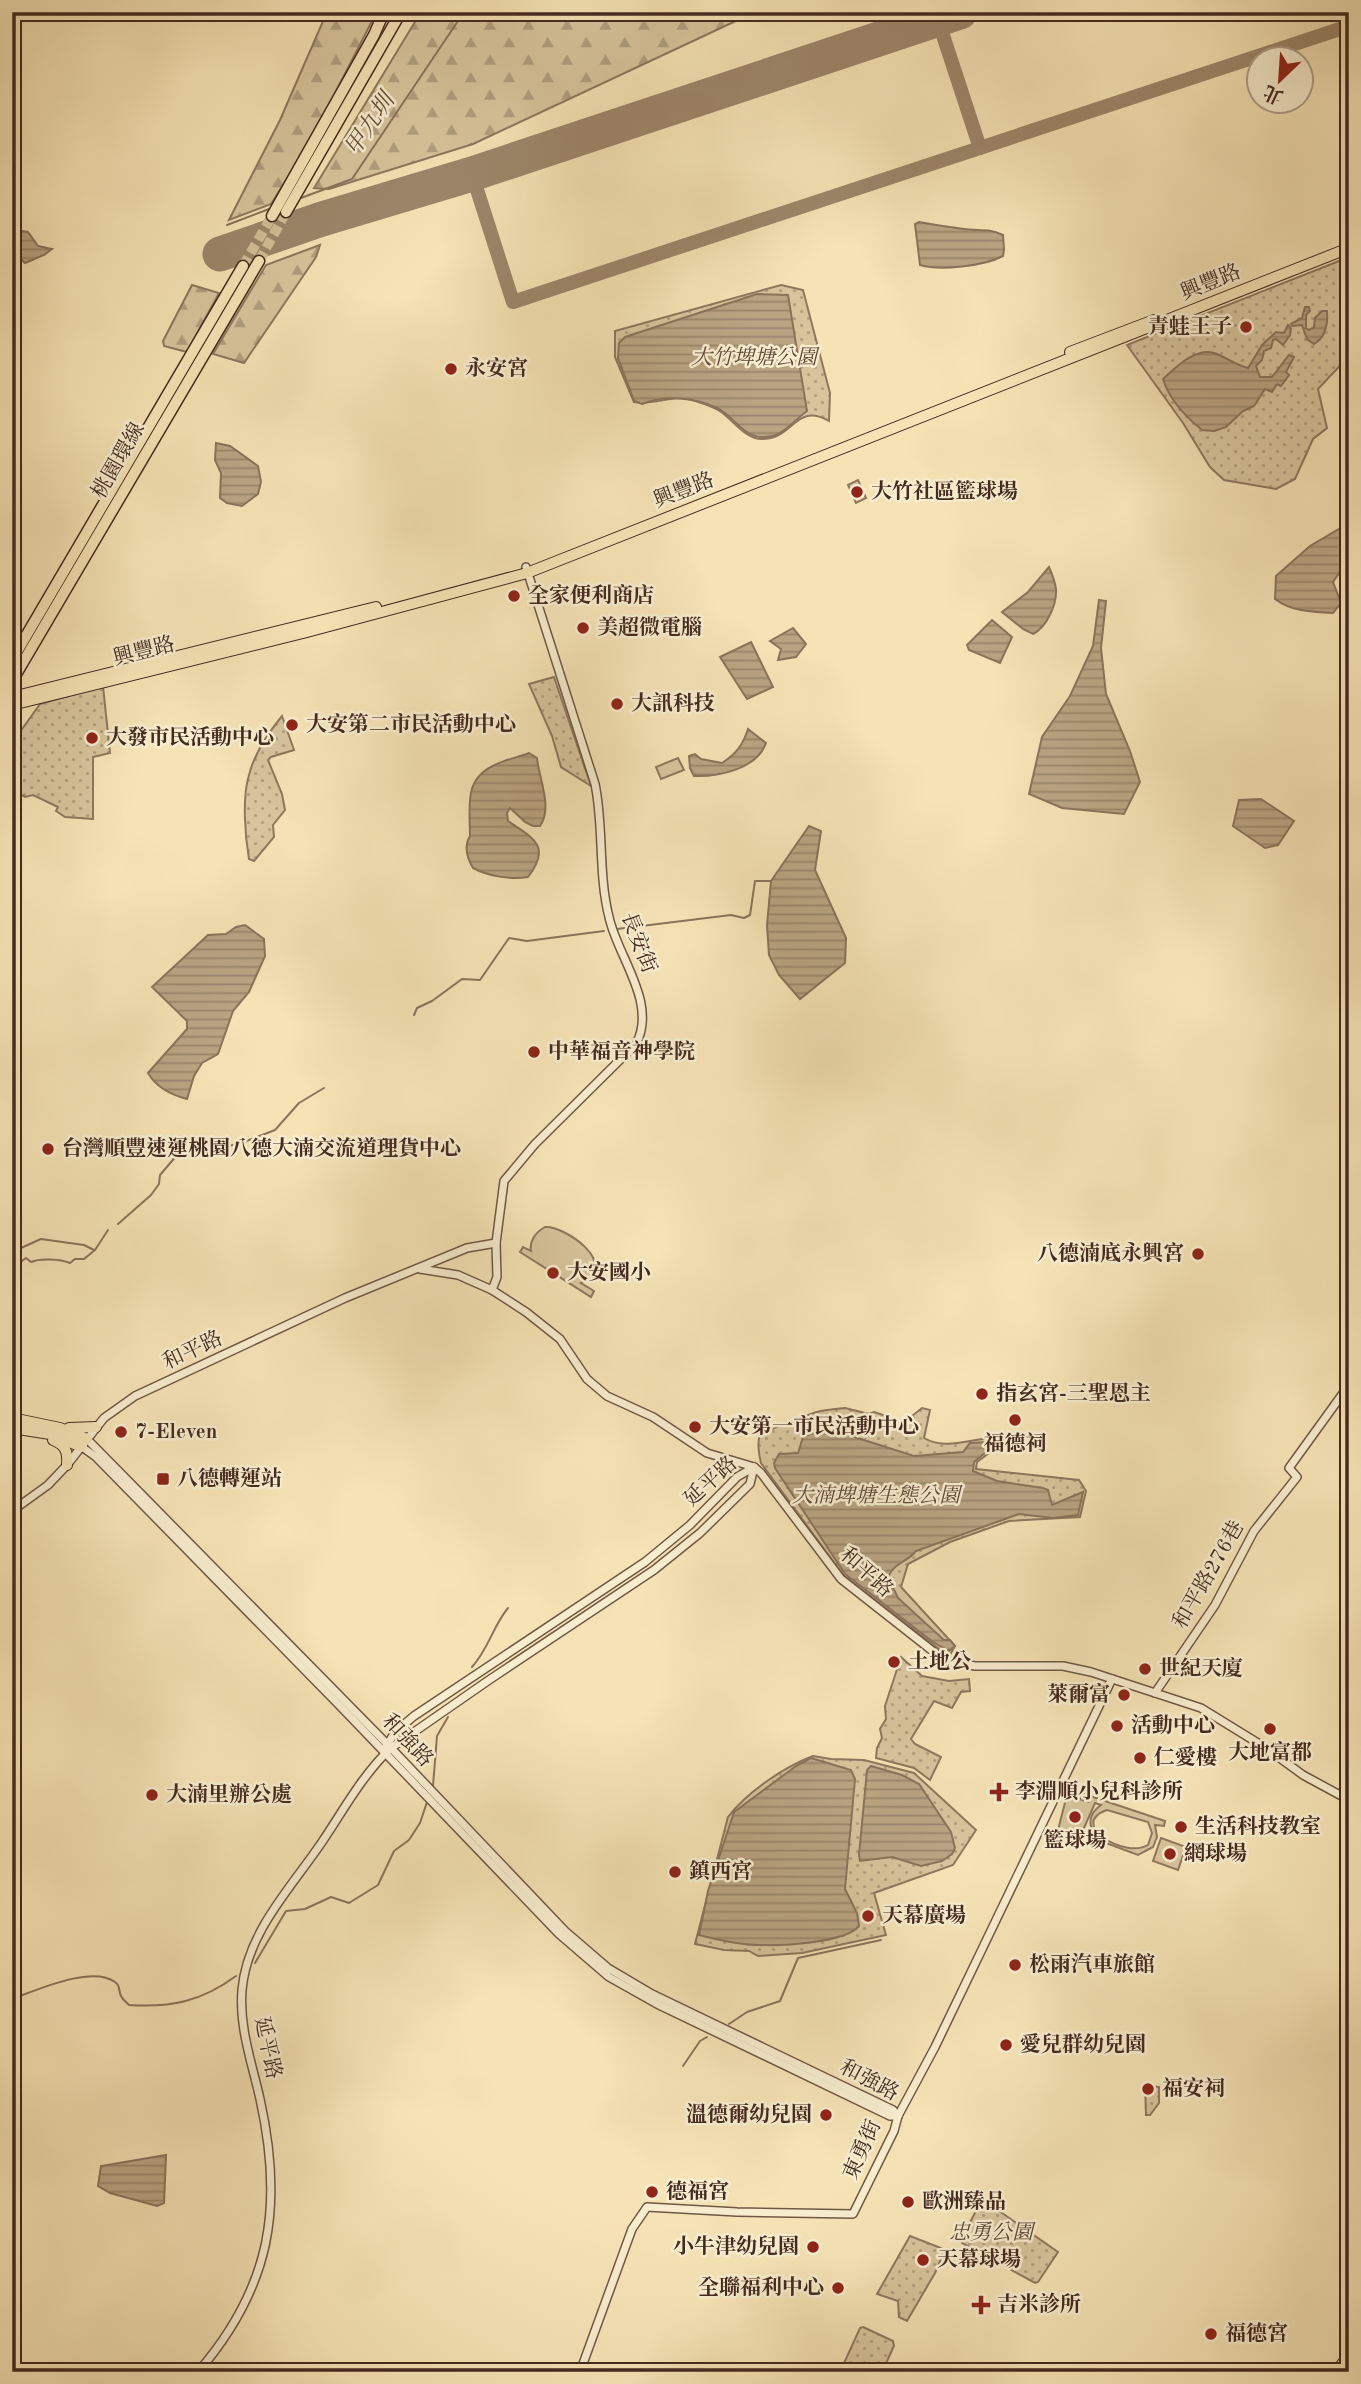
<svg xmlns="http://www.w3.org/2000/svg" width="1361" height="2384" viewBox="0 0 1361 2384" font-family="'Old Standard TT','Noto Serif TC',serif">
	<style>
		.green { fill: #d7c49c; stroke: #8e775e; stroke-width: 2; fill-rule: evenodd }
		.forest { fill: url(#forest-firs); stroke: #8e775e; stroke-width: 2 }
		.park { fill: url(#park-dots); stroke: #8e775e; stroke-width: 2 }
		.water { fill: url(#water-rules); stroke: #8a735b; stroke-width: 2 }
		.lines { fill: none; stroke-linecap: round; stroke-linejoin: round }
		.stream { stroke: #8a735b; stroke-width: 2 }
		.taxiway { stroke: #9c866a; stroke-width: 14 }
		.runway { stroke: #9c866a; stroke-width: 35 }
		.highway-tunnel { stroke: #d2be97; stroke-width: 10; stroke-dasharray: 10 5; stroke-linecap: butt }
		.minor-casing { stroke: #705845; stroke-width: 10 }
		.major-casing { stroke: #442a20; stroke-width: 12 }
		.highway-casing { stroke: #442a20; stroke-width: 13 }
		.minor { stroke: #f8edcf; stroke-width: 7 }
		.major { stroke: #f5e3b5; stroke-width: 10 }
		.highway { stroke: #f5e3b5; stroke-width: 10 }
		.poi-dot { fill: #8f2418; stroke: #f8edcf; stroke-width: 2.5 }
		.labels { text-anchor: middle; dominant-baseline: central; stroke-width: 5; stroke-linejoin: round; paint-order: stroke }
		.street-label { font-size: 21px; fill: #442a20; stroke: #f8edcf }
		.poi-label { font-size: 21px; font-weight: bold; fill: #442a20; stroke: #f8edcf; text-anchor: start }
		.park-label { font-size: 21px; font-style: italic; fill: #614939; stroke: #f8edcf }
		.water-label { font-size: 23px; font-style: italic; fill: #674f3d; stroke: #f8edcf }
	</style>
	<defs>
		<pattern id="forest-firs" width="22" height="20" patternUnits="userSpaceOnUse" patternTransform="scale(1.75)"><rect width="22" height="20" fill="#d7c49c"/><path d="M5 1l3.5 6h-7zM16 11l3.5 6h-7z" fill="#b09f7f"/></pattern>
		<pattern id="park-dots" width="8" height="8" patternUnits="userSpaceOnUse" patternTransform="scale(1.75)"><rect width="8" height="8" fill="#d7c49c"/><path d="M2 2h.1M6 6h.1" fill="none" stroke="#b09f7f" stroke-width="1.8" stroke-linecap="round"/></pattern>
		<pattern id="water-rules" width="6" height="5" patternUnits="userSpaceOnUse" patternTransform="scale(1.75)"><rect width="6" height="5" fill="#b9a482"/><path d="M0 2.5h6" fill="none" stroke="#98866a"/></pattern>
	</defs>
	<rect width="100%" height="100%" fill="#f5e3b5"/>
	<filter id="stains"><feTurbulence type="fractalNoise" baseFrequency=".00286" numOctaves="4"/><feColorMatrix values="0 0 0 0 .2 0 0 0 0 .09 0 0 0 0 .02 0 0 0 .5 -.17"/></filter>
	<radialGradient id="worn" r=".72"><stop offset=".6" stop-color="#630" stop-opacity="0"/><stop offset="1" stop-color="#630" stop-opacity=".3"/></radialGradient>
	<g class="green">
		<path d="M 858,480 L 866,498 L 856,503 L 848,485 Z"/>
		<path d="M 678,758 L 684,770 L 661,779 L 656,767 Z"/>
		<path d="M 545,1227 C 563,1225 622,1264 581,1283 L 594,1291 L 591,1297 L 520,1252 L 523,1247 L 531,1251 C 529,1241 536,1232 545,1227 Z"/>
		<path d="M 1081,1793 L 1165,1821 L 1164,1826 L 1155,1825 L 1157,1837 L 1153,1847 L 1138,1855 L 1095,1839 C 1089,1825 1087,1815 1101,1805 L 1095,1803 L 1080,1837 L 1058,1830 L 1067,1795 L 1089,1802 L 1080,1798 ZM 1107,1810 L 1148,1822 L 1152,1833 L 1148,1845 C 1125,1859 1067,1824 1107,1810 Z"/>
		<path d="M 1161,1838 L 1186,1847 L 1178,1870 L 1153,1861 Z"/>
	</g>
	<g class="forest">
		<path d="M 327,12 L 373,12 L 371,23 L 310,142 L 271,204 L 229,220 L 280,120 Z"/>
		<path d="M 421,12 L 755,12 L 473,144 L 329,189 L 314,188 Z"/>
		<path d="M 320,245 L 316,257 L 244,363 L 213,354 L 266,265 Z"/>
		<path d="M 192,285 L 219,293 L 187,352 L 164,346 L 163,341 Z"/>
	</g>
	<g class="park">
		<path d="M 1349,257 L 1349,356 L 1318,389 L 1327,428 L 1313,439 L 1295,479 L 1276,489 L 1224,480 L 1210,467 L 1183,423 L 1127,345 Z"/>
		<path d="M 781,285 L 803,290 L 830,393 L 829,421 C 795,402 794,439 762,439 C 744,439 732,418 718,410 C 709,405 691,399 682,398 C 666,398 650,405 634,402 L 615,357 L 615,331 Z"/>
		<path d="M 554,677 L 591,786 L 561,767 L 552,736 L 529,684 Z"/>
		<path d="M 103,686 L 110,753 L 93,757 L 93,819 L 65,817 L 56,811 L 58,807 L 33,795 L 25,797 L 12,790 L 12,743 L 40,704 Z"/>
		<path d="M 282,716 L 294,750 L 271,757 L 268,760 L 282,794 L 285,810 L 273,825 L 274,837 L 254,861 L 249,859 C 245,836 242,797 249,775 C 254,755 269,732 282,716 Z"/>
		<path d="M 845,1408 L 869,1414 L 874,1412 C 904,1420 893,1432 922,1408 L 930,1410 L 924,1438 C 946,1451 972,1438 995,1438 L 1003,1448 L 992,1451 L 977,1462 L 976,1469 L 1079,1480 L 1086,1491 L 1080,1517 L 1009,1521 L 950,1542 L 908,1564 L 901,1587 L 955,1646 L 950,1655 L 938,1648 L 844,1576 L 761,1463 C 759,1456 757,1442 760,1435 C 762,1432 810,1414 817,1412 C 826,1409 836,1409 845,1408 Z"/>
		<path d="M 901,1657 L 922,1676 L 949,1681 L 969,1679 L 970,1691 L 961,1692 L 952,1708 L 934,1701 L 911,1739 L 915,1744 L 941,1757 L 930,1780 L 914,1768 L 876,1758 L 877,1748 L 882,1738 L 880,1729 L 886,1719 L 885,1706 Z"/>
		<path d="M 813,1756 L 831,1759 L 864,1760 L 914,1773 L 976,1830 L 953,1865 L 874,1893 L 886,1935 L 802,1953 L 758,1956 L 749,1951 L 724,1950 L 695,1944 L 728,1817 C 747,1792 784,1767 813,1756 Z"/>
		<path d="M 1145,2085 L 1159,2087 L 1159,2103 L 1150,2115 L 1146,2115 Z"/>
		<path d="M 982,2199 L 1058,2252 L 1038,2282 L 1035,2283 L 962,2243 L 962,2238 Z"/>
		<path d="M 910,2236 L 941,2248 L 944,2252 L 935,2273 L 907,2321 L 899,2317 L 898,2301 L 877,2294 Z"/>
		<path d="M 863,2327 L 893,2341 L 894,2346 L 882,2372 L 840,2372 L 860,2328 Z"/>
	</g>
	<g class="water">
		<path d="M 919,222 C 934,225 949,227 964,229 C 979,231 989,228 1003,235 L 1004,249 L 1003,256 C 984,266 940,271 920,265 L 915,224 Z"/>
		<path d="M 15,230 L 28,232 L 38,246 L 52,249 L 44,255 L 25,263 L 12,252 L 12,232 Z"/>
		<path d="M 757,294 L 788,295 L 807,411 C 797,418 784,434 772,436 C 745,443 736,417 717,408 C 694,397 665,395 642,404 L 634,401 L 618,358 L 619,343 L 625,337 Z"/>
		<path d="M 1305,307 L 1309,307 L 1310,311 L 1306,315 L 1306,328 L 1309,330 L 1314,327 L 1315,318 L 1322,311 L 1327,311 C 1328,324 1326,337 1314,344 L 1307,339 L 1302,325 L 1293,326 L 1291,324 L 1302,318 Z"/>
		<path d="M 1288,325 L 1291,328 L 1290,335 L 1283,345 L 1276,339 L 1273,340 L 1271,348 L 1264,351 L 1262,360 L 1256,366 L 1260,377 L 1272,377 L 1289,355 L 1294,357 L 1286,372 L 1289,375 L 1281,386 L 1277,384 L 1272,392 L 1265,389 L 1254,406 L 1243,411 L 1226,427 L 1214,431 L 1202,430 C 1186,417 1169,399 1163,379 C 1176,367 1198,345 1217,354 C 1228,359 1236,365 1248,368 L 1262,345 L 1276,332 L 1284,333 Z"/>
		<path d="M 216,443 L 230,446 L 258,466 L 261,482 L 258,494 L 242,506 L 227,503 L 220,498 L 221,473 L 215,460 Z"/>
		<path d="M 1349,523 L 1349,559 L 1333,582 L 1341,603 L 1333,613 C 1313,612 1292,612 1275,599 L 1276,576 L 1310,546 Z"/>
		<path d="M 1049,567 C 1052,574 1055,582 1056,589 C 1057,604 1047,627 1033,634 L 1023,629 L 1002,612 L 1028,592 Z"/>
		<path d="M 1099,600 L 1106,601 L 1101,648 L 1106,694 L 1130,751 L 1140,782 L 1124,814 L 1062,808 L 1029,794 L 1042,737 L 1070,696 L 1093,646 Z"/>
		<path d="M 992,620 L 1012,637 L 1000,663 L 969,650 L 967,645 Z"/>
		<path d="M 793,628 L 806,644 L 796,657 L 778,660 L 781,649 L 770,641 Z"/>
		<path d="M 751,642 L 773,687 L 747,699 L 720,657 Z"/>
		<path d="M 748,729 L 766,743 C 757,769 718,777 694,776 L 690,768 L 689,756 L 695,754 L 701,759 L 722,763 C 736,754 743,745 748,729 Z"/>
		<path d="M 529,753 L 537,758 C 539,779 553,808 540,826 L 533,826 L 525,822 L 510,808 L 507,813 L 508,821 C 533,838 552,846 528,877 C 511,880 488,876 473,868 C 467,858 464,846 470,836 C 470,805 463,778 497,764 C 507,759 519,757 529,753 Z"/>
		<path d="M 1261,799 L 1294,821 L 1278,845 L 1265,848 L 1233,826 L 1239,800 Z"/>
		<path d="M 809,826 L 821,831 L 815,870 L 846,938 L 845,963 L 800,999 L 779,975 L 769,955 L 767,925 L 771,881 Z"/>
		<path d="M 245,925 L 264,939 L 265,956 L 249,992 L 233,1011 L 218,1054 L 202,1063 L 194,1076 L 187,1099 C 172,1095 156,1087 148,1073 L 187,1029 L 187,1021 L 152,987 L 208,935 L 226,934 L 236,927 Z"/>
		<path d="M 813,1433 L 845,1434 L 914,1456 L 963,1452 L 970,1443 L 989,1442 L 991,1448 L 974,1462 L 973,1471 L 997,1481 L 1043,1488 L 1048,1490 L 1052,1505 L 1083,1492 L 1078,1515 L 1053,1518 L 1019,1514 L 916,1551 C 905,1564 896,1561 888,1577 L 898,1598 L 944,1640 L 950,1640 L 955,1646 L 949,1651 L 933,1642 L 845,1574 L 775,1468 L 774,1463 L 779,1454 L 798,1453 L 803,1437 Z"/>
		<path d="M 811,1758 L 851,1770 L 855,1779 L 845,1889 L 857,1913 L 859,1926 C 845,1943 781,1946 759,1945 C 739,1945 718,1940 699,1935 L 708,1891 L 734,1812 L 796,1766 Z"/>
		<path d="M 871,1766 L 902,1775 L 919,1784 L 951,1832 L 955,1848 L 952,1854 L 942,1861 L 921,1866 L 892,1857 L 860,1861 L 859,1855 L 867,1770 Z"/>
		<path d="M 166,2155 L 164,2203 L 157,2206 L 110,2193 L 98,2186 L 101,2166 Z"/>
	</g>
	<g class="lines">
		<g class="stream">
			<path d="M 301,198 L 352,179 L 464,12"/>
			<path d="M 227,225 L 269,209"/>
			<path d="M 617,929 L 731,915 L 744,918 L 750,915 L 755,881 L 771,881"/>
			<path d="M 414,1015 L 417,1008 L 432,1001 L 462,979 L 480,980 L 509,938 L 527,941 L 604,931"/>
			<path d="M 118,1224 L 151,1195 L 159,1184 L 160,1175 L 177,1155 L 206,1152 L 244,1142 L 275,1130 L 299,1103 L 324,1088"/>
			<path d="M 21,1248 L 41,1239 L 84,1245 L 94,1250"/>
			<path d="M 12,1275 L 19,1263 L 26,1258 L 31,1262 C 40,1258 60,1259 70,1263 L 75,1259 L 84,1259 L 95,1250 L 108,1230"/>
			<path d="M 472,1667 C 488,1650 493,1626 508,1608"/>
			<path d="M 433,1786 L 437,1736 L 448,1717"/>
			<path d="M 255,1963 L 286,1911 L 305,1909 L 331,1897 L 349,1903 L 378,1885 L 394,1851 L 409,1840 L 420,1823 L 427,1802"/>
			<path d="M 12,1999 C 37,1990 92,1965 115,1982 C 121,1986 118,1990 121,1996 C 123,2000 126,2002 129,2005 C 171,2008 202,2001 236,1976"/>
			<path d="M 729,2024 L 747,2012 L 780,2001 L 798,1958 L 881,1940"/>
			<path d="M 683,2066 L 700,2041 L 707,2037"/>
		</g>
		<g class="taxiway">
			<path d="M 938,20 L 980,148"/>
			<path d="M 472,174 L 513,302 L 1349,26"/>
		</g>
		<path class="runway" d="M 220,254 L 322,219 L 472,174 L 960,12"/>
		<g class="highway-tunnel">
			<path d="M 259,261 L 286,212"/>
			<path d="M 243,266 L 272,216"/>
		</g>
		<g class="minor-casing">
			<g id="minor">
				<path d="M 420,1269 L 458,1275 L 492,1290 L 526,1312 L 560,1339 L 587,1379 L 607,1396 L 653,1417 L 707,1453 L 754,1467 L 761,1473 L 841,1579 L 944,1660 L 975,1666 L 1063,1666 L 1091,1672 L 1201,1708 L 1266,1748 L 1303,1775 L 1349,1800"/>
				<path d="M 492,1290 L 497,1277 L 496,1243 L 504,1181 L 535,1144 L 636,1044 C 658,1003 617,956 609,917 C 598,874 604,827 595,784 L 526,567"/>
				<path d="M 87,1439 L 391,1748 L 565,1931 L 608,1968 L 652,1994 L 893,2110 L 898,2116"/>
				<path d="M 82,1447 L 96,1457 L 342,1708 L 559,1934 L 609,1977 L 657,2004 L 890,2116 L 898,2116"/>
				<path d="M 12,1511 L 48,1485 L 67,1465 L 104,1418 L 135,1396 L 345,1298 L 467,1248 L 496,1243"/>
				<path d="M 1155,1693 L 1215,1605 L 1254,1531 L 1297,1477 L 1289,1468 L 1349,1385"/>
				<path d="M 386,1747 L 395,1732 L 414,1716 L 645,1562 L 690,1525 L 737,1477 L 754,1467"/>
				<path d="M 198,2372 C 271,2287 284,2207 260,2099 C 252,2063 239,2028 242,1990 C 247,1932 291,1888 322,1842 C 343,1811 363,1774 391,1748 L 489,1680 L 654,1570 L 700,1533 L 750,1484 L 754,1467"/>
				<path d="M 580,2372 L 632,2229 L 647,2207 L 737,2212 L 853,2214 L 894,2131 L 898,2116 L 935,2047 L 1112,1679"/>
			</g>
		</g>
		<g class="major-casing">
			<g id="major">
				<path d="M 1070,352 L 1154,320"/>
				<path d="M 12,697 L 376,607"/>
				<path d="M 12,705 L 307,632 L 527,573 L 1349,248"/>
				<path d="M 12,1418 L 60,1428 L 87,1439"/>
				<path d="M 12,1428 L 50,1434 L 82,1447"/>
				<path d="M 69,1428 L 96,1427"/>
				<path d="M 53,1440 C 66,1445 68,1452 67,1465"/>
				<path d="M 1336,2372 L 1349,2355"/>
			</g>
		</g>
		<g class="highway-casing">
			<g id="highway">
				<path d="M 286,212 L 401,12"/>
				<path d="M 272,216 L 374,35 L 384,12"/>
				<path d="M 12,660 L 243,266"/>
				<path d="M 12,681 L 259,261"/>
			</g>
		</g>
		<use href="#minor" class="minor"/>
		<use href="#major" class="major"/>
		<use href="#highway" class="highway"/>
	</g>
	<g class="poi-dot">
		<circle cx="1246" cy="327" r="7"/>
		<circle cx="451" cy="369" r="7"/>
		<circle cx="857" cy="492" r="7"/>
		<circle cx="514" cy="596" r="7"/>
		<circle cx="583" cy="628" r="7"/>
		<circle cx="617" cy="704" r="7"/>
		<circle cx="292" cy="725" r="7"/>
		<circle cx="92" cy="738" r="7"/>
		<circle cx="534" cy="1052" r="7"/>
		<circle cx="48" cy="1149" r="7"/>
		<circle cx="1198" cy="1254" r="7"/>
		<circle cx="553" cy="1273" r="7"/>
		<circle cx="982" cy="1394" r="7"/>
		<circle cx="1015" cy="1420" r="7"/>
		<circle cx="695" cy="1427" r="7"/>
		<circle cx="121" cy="1432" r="7"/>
		<rect x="156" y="1472" width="14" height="14" rx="3.5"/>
		<circle cx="894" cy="1662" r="7"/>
		<circle cx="1145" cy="1669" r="7"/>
		<circle cx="1124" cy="1695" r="7"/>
		<circle cx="1117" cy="1726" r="7"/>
		<circle cx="1270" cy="1729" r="7"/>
		<circle cx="1140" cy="1758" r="7"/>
		<path d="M995.5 1781.5h7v7h7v7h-7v7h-7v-7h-7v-7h7z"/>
		<circle cx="152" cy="1795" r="7"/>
		<circle cx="1075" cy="1817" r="7"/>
		<circle cx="1181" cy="1827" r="7"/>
		<circle cx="1170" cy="1854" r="7"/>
		<circle cx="675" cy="1872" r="7"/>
		<circle cx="868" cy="1916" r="7"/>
		<circle cx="1015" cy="1965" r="7"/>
		<circle cx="1006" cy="2045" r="7"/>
		<circle cx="1148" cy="2089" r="7"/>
		<circle cx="826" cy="2115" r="7"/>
		<circle cx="652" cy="2192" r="7"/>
		<circle cx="908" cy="2202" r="7"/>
		<circle cx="813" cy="2247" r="7"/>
		<circle cx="923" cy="2260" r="7"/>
		<circle cx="838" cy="2288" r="7"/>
		<path d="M977.5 2294.5h7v7h7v7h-7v7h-7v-7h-7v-7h7z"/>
		<circle cx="1211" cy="2334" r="7"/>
	</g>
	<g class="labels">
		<g class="street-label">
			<text transform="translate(1211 283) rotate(-22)">興豐路</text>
			<text transform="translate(119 461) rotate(-60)">桃園環線</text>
			<text transform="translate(684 491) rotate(-21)">興豐路</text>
			<text transform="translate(144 652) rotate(-14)">興豐路</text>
			<text transform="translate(638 943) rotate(69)">長安街</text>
			<text transform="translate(193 1351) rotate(-25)">和平路</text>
			<text transform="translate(711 1482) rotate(-42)">延平路</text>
			<text transform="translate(866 1573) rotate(42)">和平路</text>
			<text transform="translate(1209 1575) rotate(-60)">和平路276巷</text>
			<text transform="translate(407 1741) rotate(47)">和強路</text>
			<text transform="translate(267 2048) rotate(78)">延平路</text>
			<text transform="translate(869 2081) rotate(28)">和強路</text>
			<text transform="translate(863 2150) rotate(-66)">東勇街</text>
		</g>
		<g class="poi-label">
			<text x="1232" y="327" text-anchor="end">青蛙王子</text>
			<text x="465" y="369">永安宮</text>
			<text x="871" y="492">大竹社區籃球場</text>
			<text x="528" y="596">全家便利商店</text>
			<text x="597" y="628">美超微電腦</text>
			<text x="631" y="704">大訊科技</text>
			<text x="306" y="725">大安第二市民活動中心</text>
			<text x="106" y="738">大發市民活動中心</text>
			<text x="548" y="1052">中華福音神學院</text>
			<text x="62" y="1149">台灣順豐速運桃園八德大湳交流道理貨中心</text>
			<text x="1184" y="1254" text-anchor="end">八德湳底永興宮</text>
			<text x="567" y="1273">大安國小</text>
			<text x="996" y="1394">指玄宮-三聖恩主</text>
			<text x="709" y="1427">大安第一市民活動中心</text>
			<text x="135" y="1432">7-Eleven</text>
			<text x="1015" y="1444" text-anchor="middle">福德祠</text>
			<text x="177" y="1479">八德轉運站</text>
			<text x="908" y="1662">土地公</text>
			<text x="1159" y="1669">世紀天廈</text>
			<text x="1110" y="1695" text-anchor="end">萊爾富</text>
			<text x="1131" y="1726">活動中心</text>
			<text x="1270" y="1753" text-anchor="middle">大地富都</text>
			<text x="1154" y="1758">仁愛樓</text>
			<text x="1015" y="1792">李淵順小兒科診所</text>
			<text x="166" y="1795">大湳里辦公處</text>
			<text x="1195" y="1827">生活科技教室</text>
			<text x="1075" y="1841" text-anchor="middle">籃球場</text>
			<text x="1184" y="1854">網球場</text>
			<text x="689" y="1872">鎮西宮</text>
			<text x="882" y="1916">天幕廣場</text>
			<text x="1029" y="1965">松雨汽車旅館</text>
			<text x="1020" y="2045">愛兒群幼兒園</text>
			<text x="1162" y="2089">福安祠</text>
			<text x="812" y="2115" text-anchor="end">溫德爾幼兒園</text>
			<text x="666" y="2192">德福宮</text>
			<text x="922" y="2202">歐洲臻品</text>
			<text x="799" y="2247" text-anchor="end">小牛津幼兒園</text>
			<text x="937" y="2260">天幕球場</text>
			<text x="824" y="2288" text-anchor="end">全聯福利中心</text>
			<text x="997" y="2305">吉米診所</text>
			<text x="1225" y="2334">福德宮</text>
		</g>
		<g class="park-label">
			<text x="754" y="358">大竹埤塘公園</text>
			<text x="876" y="1496">大湳埤塘生態公園</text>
			<text x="991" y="2233">忠勇公園</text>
		</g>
		<g class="water-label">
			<text transform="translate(370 125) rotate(-56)">甲九圳</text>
		</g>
	</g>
	<rect width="1361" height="2384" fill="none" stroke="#f5e3b5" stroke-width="42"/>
	<rect x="14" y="14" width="1333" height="2356" fill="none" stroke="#442a20" stroke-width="3.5"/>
	<rect x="21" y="21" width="1319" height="2342" fill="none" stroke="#442a20" stroke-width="2"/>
	<g transform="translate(1280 80) rotate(205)"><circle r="33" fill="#f8edcf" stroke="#b09f89" stroke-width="2"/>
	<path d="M0-5L12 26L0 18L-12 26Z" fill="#8f2418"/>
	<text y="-10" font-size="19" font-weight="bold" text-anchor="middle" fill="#442a20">北</text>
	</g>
	<rect width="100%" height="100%" filter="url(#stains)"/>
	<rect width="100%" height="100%" fill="url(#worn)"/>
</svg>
